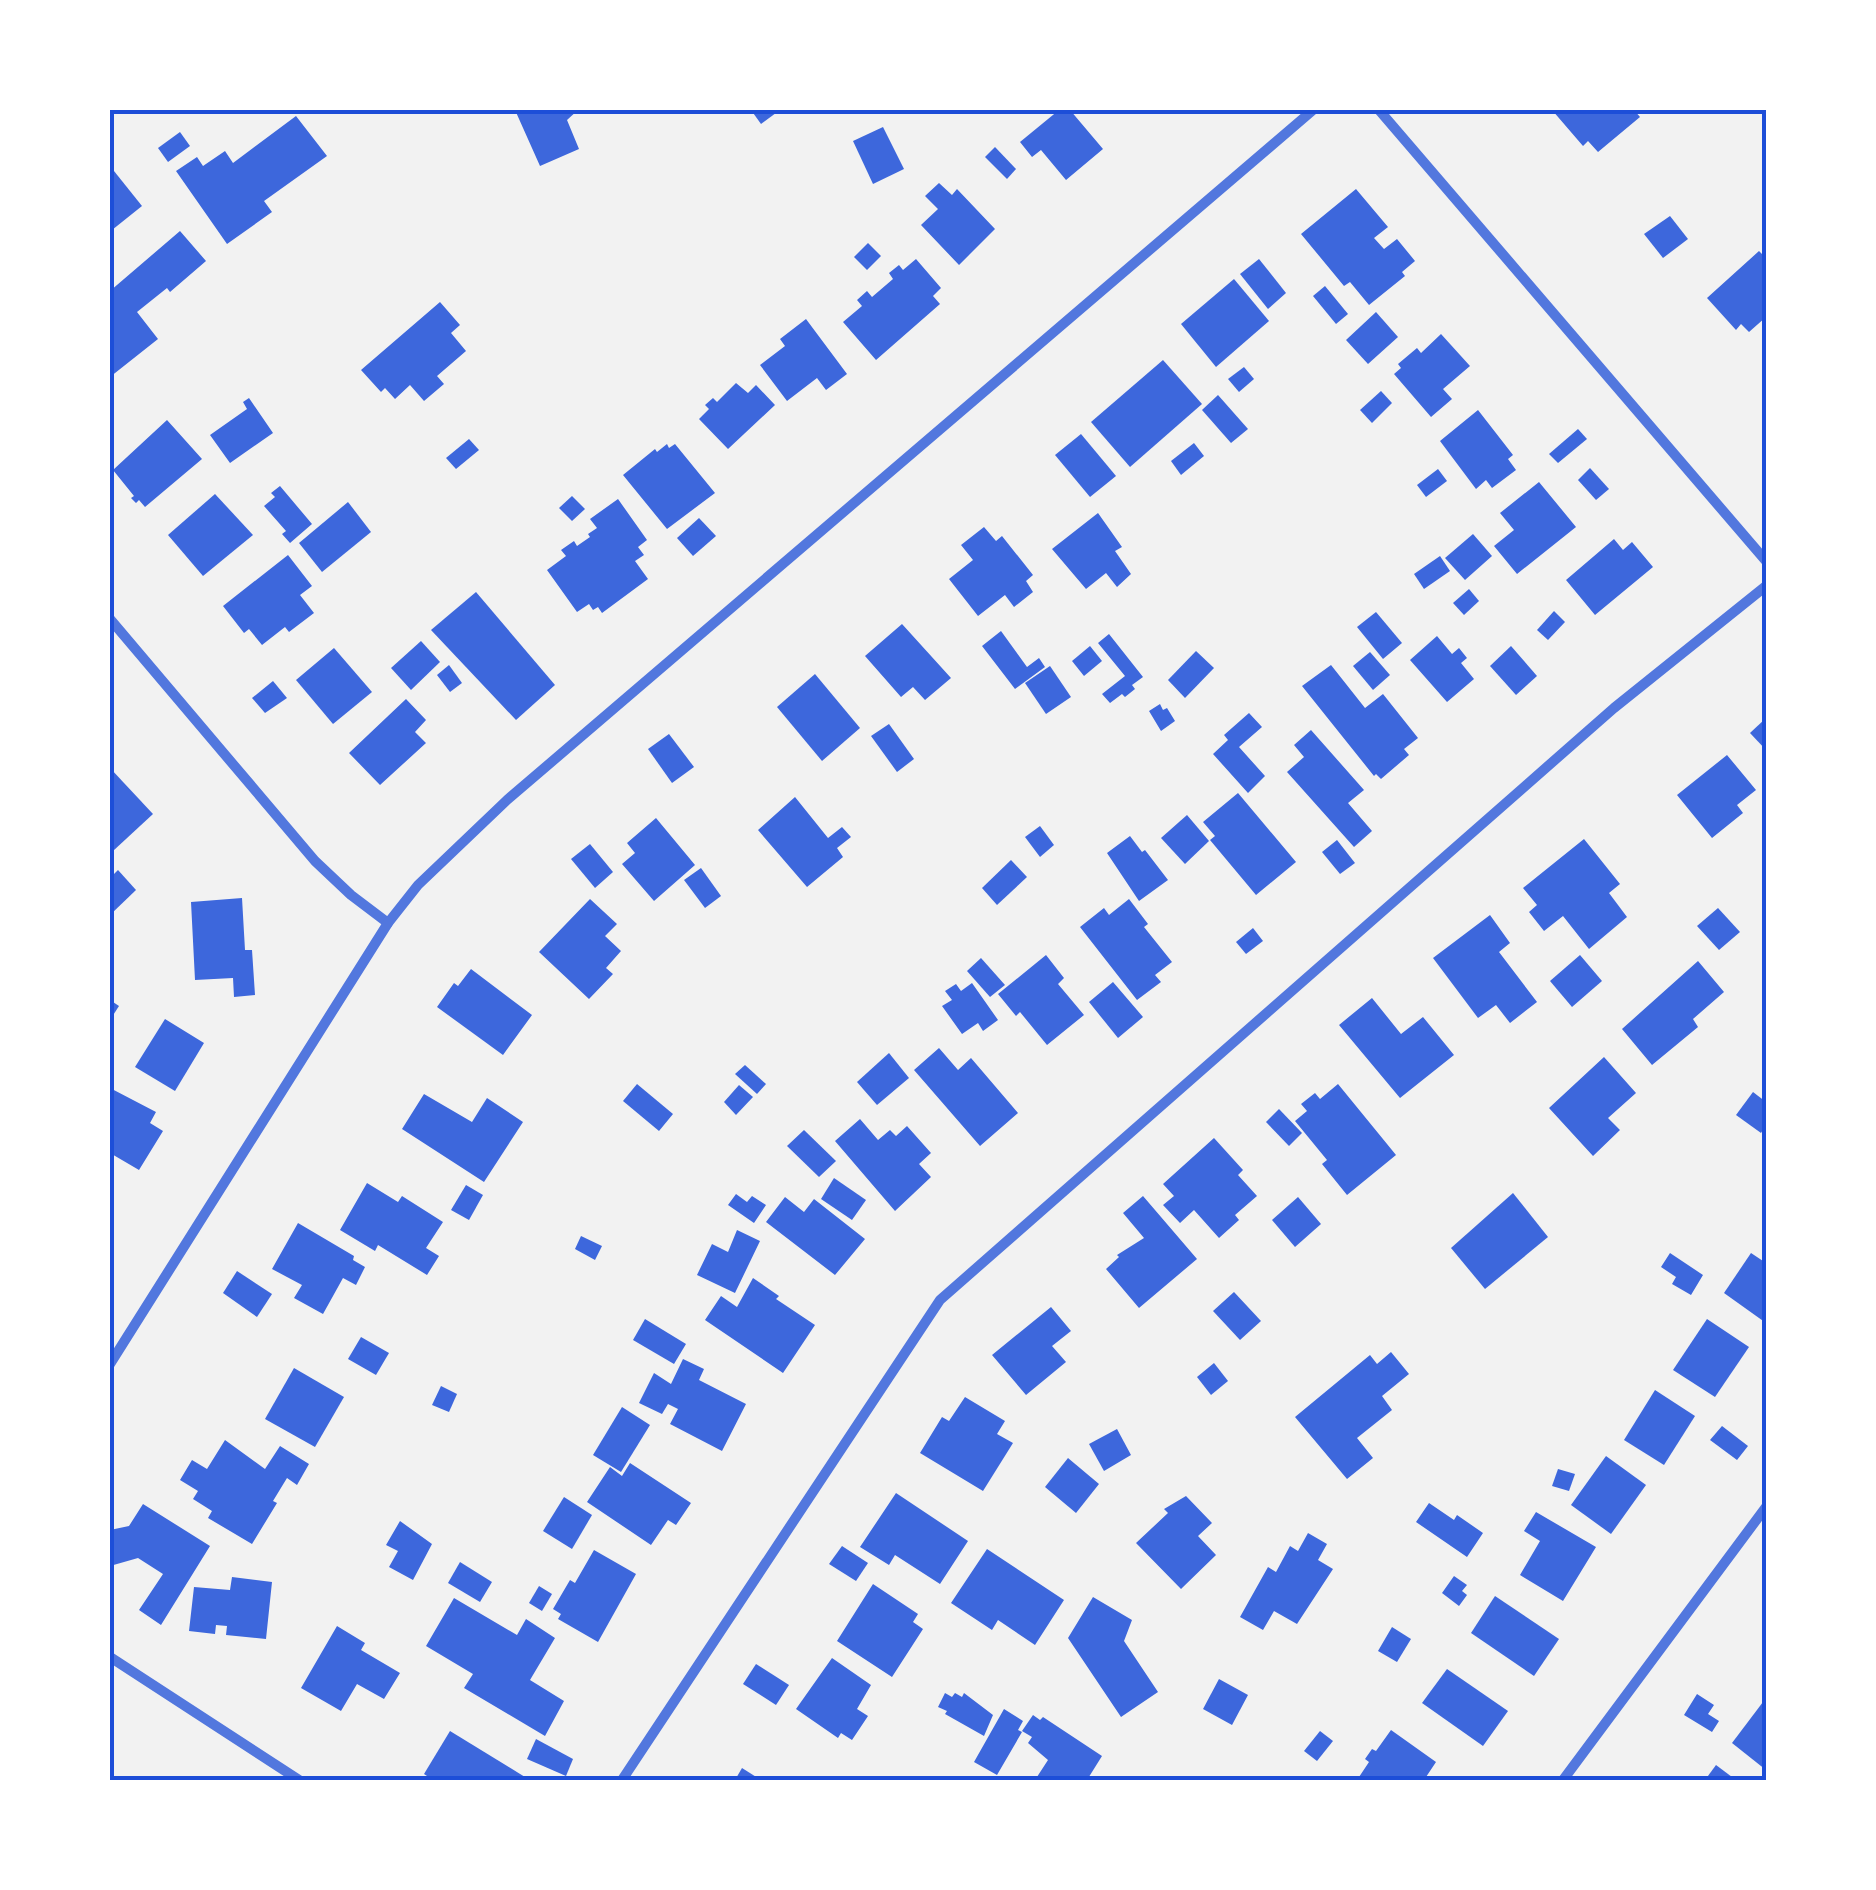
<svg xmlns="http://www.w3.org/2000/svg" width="1876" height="1890" viewBox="0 0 1876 1890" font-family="Barlow,sans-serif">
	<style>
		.building { fill: #3d67dc }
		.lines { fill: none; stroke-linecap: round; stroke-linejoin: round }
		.minor { stroke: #5277de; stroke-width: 10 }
		.neatline { fill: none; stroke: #1d4ed8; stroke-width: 4 }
	</style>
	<rect width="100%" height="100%" fill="#f2f2f2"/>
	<g class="building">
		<path d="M 515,110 L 578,110 L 567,120 L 579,149 L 540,166 Z"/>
		<path d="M 751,110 L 780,110 L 761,124 Z"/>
		<path d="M 1059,110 L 1070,110 L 1103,149 L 1066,180 L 1041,150 L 1032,157 L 1020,142 Z"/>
		<path d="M 1552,110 L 1634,110 L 1640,117 L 1598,152 L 1588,141 L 1583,146 Z"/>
		<path d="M 296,116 L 327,156 L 264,201 L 272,212 L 227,244 L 176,171 L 197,157 L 203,166 L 225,151 L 233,163 Z"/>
		<path d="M 883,127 L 904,169 L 873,184 L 853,141 Z"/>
		<path d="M 180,132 L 190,146 L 168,162 L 158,148 Z"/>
		<path d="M 995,147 L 1016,169 L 1007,179 L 985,157 Z"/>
		<path d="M 110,166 L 142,206 L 112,230 L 110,228 Z"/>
		<path d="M 939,183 L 952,195 L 957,189 L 995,229 L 959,265 L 921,225 L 938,209 L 925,196 Z"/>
		<path d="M 1356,189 L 1388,227 L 1374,238 L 1384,249 L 1397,239 L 1415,261 L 1402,272 L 1405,276 L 1369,305 L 1350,282 L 1344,286 L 1301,234 Z"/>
		<path d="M 1670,216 L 1688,239 L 1663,258 L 1644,234 Z"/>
		<path d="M 180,231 L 206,261 L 170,292 L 167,288 L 137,312 L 158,339 L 110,377 L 110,291 Z"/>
		<path d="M 868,243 L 881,256 L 867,270 L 854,257 Z"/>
		<path d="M 1759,251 L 1766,258 L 1766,317 L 1749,332 L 1741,324 L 1736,330 L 1707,298 Z"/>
		<path d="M 916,259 L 941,288 L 933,296 L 940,304 L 876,360 L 843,322 L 862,306 L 857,300 L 867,291 L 872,297 L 893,279 L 889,273 L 899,265 L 903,270 Z"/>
		<path d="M 1259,259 L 1286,293 L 1268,309 L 1240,274 Z"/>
		<path d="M 1234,279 L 1269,321 L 1216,367 L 1181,324 Z"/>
		<path d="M 1325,286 L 1348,314 L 1336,324 L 1313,296 Z"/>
		<path d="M 440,302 L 460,325 L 451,333 L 466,351 L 437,376 L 444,384 L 424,401 L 410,385 L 395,399 L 385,388 L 381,392 L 361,370 Z"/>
		<path d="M 1376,312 L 1398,337 L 1368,364 L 1346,340 Z"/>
		<path d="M 806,319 L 847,374 L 826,390 L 817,378 L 787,401 L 760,365 L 785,346 L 780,339 Z"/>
		<path d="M 1441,334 L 1470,366 L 1443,389 L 1452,399 L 1431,417 L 1394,374 L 1401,368 L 1398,364 L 1417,348 L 1421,353 Z"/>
		<path d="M 1163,360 L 1202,404 L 1130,467 L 1091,422 Z"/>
		<path d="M 1244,367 L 1254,379 L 1239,392 L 1228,379 Z"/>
		<path d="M 736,383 L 748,393 L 756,385 L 775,405 L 728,449 L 699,419 L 709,409 L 705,405 L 713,398 L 717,402 Z"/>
		<path d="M 1381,391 L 1392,403 L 1372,423 L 1360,410 Z"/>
		<path d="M 1218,395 L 1248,429 L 1231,443 L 1202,410 Z"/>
		<path d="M 249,398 L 273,433 L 230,463 L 210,435 L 247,409 L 243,402 Z"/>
		<path d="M 1478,410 L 1513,455 L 1508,459 L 1516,470 L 1492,488 L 1486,480 L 1476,489 L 1440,441 Z"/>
		<path d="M 167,420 L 202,459 L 145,507 L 139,500 L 136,503 L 131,498 L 134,496 L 113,470 Z"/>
		<path d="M 1578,429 L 1587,439 L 1558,463 L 1549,454 Z"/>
		<path d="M 1081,434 L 1116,476 L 1090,497 L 1055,455 Z"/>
		<path d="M 469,439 L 479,450 L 456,469 L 446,458 Z"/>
		<path d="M 1194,443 L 1204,456 L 1181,475 L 1171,461 Z"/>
		<path d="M 667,444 L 669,448 L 675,444 L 715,493 L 667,529 L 623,475 L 655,449 L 657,452 Z"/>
		<path d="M 1590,468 L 1609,489 L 1596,500 L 1578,480 Z"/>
		<path d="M 1438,469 L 1447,481 L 1426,497 L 1417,485 Z"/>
		<path d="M 1539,482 L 1576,527 L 1517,574 L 1494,546 L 1514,530 L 1500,513 Z"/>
		<path d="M 280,486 L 312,524 L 290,543 L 282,534 L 286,531 L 264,506 L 275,497 L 271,493 Z"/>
		<path d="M 215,494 L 253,535 L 203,576 L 168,535 Z"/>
		<path d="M 572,496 L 585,509 L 572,521 L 559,508 Z"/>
		<path d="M 618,499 L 647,540 L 638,547 L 644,555 L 635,561 L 648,579 L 602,613 L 598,607 L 593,610 L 589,604 L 577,612 L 547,570 L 566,556 L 561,550 L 574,541 L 577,546 L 590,537 L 588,534 L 597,528 L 590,519 Z"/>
		<path d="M 348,502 L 371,532 L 322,572 L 299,543 Z"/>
		<path d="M 1098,513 L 1122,547 L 1115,551 L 1131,574 L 1117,587 L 1106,573 L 1086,589 L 1052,549 Z"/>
		<path d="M 699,518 L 716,536 L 693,556 L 677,538 Z"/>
		<path d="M 984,527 L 996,541 L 1002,536 L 1033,575 L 1026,581 L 1033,592 L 1014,607 L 1005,595 L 978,616 L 949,579 L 973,560 L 961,545 Z"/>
		<path d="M 1473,534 L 1492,556 L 1465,580 L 1445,558 Z"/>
		<path d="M 1614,539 L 1623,550 L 1632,542 L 1653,567 L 1595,615 L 1566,580 Z"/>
		<path d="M 288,555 L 312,586 L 300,595 L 314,613 L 289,632 L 285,627 L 262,645 L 249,629 L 244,633 L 223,606 Z"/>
		<path d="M 1440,556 L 1450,571 L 1424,589 L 1414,574 Z"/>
		<path d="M 1469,589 L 1479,601 L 1464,615 L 1453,603 Z"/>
		<path d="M 476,592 L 555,685 L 516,720 L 431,630 Z"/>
		<path d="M 1554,611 L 1565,622 L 1548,640 L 1537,630 Z"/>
		<path d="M 1376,612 L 1402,643 L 1383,659 L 1357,627 Z"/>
		<path d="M 902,624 L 951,678 L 925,700 L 913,687 L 901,697 L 865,656 Z"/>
		<path d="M 1001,631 L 1027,667 L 1039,658 L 1045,667 L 1015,689 L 982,646 Z"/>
		<path d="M 1109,634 L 1143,677 L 1132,685 L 1135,689 L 1125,697 L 1122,694 L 1110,703 L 1102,694 L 1125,676 L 1098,643 Z"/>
		<path d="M 1437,636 L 1452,654 L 1459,648 L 1467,658 L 1461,663 L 1474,679 L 1447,702 L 1410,660 Z"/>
		<path d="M 421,641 L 440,662 L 411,690 L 391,668 Z"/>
		<path d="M 1090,646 L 1102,661 L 1084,676 L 1072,661 Z"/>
		<path d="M 1511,646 L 1537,676 L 1516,695 L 1490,666 Z"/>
		<path d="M 334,648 L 372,692 L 333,724 L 296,680 Z"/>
		<path d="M 1196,651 L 1214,668 L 1185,698 L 1168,680 Z"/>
		<path d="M 1370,652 L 1390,675 L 1373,690 L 1353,666 Z"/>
		<path d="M 449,665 L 462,683 L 450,692 L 437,675 Z"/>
		<path d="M 1331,665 L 1365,708 L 1383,694 L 1418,738 L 1404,749 L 1409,755 L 1381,779 L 1376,774 L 1374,776 L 1302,686 Z"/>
		<path d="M 1050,666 L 1071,697 L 1046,714 L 1025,683 Z"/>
		<path d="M 815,674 L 860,728 L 822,761 L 777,707 Z"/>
		<path d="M 273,681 L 287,698 L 265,713 L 252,698 Z"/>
		<path d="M 406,699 L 426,720 L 415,732 L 426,743 L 380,785 L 349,753 Z"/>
		<path d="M 1160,704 L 1163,710 L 1167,708 L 1175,721 L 1161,731 L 1149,711 Z"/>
		<path d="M 1249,713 L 1262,727 L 1239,747 L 1265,776 L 1248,793 L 1213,754 L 1228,740 L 1224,735 Z"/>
		<path d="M 1766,718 L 1766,750 L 1750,733 Z"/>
		<path d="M 889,724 L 914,759 L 897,772 L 871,736 Z"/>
		<path d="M 1311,730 L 1364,790 L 1348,803 L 1372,831 L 1354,847 L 1287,772 L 1304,757 L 1294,745 Z"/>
		<path d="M 669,734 L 694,767 L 672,783 L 648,749 Z"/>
		<path d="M 1727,755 L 1756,790 L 1737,805 L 1743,813 L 1712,838 L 1677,795 Z"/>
		<path d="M 110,768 L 153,814 L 113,851 L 110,848 Z"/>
		<path d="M 1238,793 L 1296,862 L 1256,895 L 1210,840 L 1215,836 L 1203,822 Z"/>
		<path d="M 795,797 L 828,838 L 842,827 L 851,837 L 837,848 L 843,857 L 807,887 L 758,830 Z"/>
		<path d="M 1187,815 L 1209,841 L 1185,864 L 1161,838 Z"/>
		<path d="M 656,818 L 695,865 L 654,901 L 622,864 L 635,853 L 627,843 Z"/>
		<path d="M 1040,826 L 1054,845 L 1040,857 L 1025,837 Z"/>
		<path d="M 1130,836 L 1142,852 L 1145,850 L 1168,880 L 1139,901 L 1107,853 Z"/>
		<path d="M 1584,839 L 1620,884 L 1609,893 L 1627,917 L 1589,949 L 1563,916 L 1544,931 L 1529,912 L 1537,905 L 1523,888 Z"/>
		<path d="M 1337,840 L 1355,863 L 1340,874 L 1322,852 Z"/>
		<path d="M 590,844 L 613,872 L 595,888 L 571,859 Z"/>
		<path d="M 1011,860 L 1027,877 L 997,905 L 982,888 Z"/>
		<path d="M 701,868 L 721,896 L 705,908 L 684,880 Z"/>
		<path d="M 118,870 L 136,890 L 110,915 L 110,878 Z"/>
		<path d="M 242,898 L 245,950 L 252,950 L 255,995 L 234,997 L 233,978 L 195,980 L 191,902 Z"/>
		<path d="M 590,899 L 617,924 L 605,936 L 621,951 L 606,968 L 613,974 L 589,999 L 539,952 Z"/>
		<path d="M 1129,899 L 1148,924 L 1144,927 L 1172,962 L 1155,975 L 1161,982 L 1137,1000 L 1080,927 L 1104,908 L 1109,915 Z"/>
		<path d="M 1718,908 L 1740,932 L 1719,950 L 1697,926 Z"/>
		<path d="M 1490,915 L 1510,943 L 1499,952 L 1537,1002 L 1510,1023 L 1496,1005 L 1478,1018 L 1433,958 Z"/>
		<path d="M 1253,928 L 1263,941 L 1246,954 L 1236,942 Z"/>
		<path d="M 1046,955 L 1064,978 L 1058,984 L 1084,1015 L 1047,1045 L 1020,1012 L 1016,1016 L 998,994 Z"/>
		<path d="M 1580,955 L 1602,981 L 1572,1007 L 1550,981 Z"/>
		<path d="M 981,958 L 1005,985 L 990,997 L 967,971 Z"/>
		<path d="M 1698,961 L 1724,992 L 1693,1019 L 1698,1027 L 1652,1065 L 1622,1029 Z"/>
		<path d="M 471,969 L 532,1015 L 503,1055 L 437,1007 L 454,983 L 458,986 Z"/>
		<path d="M 1113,982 L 1143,1017 L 1118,1038 L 1089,1002 Z"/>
		<path d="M 972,983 L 998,1020 L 983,1031 L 978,1023 L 962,1034 L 942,1006 L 952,1000 L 945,991 L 956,984 L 961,991 Z"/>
		<path d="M 1372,998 L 1401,1034 L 1423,1017 L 1454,1055 L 1400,1098 L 1339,1025 Z"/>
		<path d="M 110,1000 L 119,1006 L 110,1020 Z"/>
		<path d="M 165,1019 L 204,1043 L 175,1091 L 135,1067 Z"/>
		<path d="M 939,1048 L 958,1070 L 971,1058 L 1018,1113 L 980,1146 L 914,1070 Z"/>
		<path d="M 889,1053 L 909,1078 L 877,1105 L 857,1082 Z"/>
		<path d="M 1604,1057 L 1636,1093 L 1608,1118 L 1620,1130 L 1593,1156 L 1549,1108 Z"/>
		<path d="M 745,1065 L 766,1084 L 757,1094 L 735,1074 Z"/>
		<path d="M 637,1084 L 673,1114 L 659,1131 L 623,1101 Z"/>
		<path d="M 1338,1084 L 1396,1155 L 1347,1195 L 1322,1164 L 1327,1160 L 1295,1121 L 1307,1111 L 1301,1104 L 1315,1093 L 1320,1099 Z"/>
		<path d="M 739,1085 L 753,1097 L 736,1115 L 724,1102 Z"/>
		<path d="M 110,1088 L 156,1112 L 150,1123 L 163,1131 L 139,1170 L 110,1153 Z"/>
		<path d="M 1753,1092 L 1766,1102 L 1766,1125 L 1761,1133 L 1736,1115 Z"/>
		<path d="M 424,1094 L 472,1122 L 487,1098 L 523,1122 L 484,1182 L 402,1129 Z"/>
		<path d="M 1279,1109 L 1302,1133 L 1289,1146 L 1266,1122 Z"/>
		<path d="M 860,1119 L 878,1140 L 890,1130 L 896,1136 L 907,1126 L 931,1153 L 919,1164 L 931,1177 L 895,1211 L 835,1141 Z"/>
		<path d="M 804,1130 L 836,1161 L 819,1177 L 787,1146 Z"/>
		<path d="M 1214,1138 L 1243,1170 L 1238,1175 L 1257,1196 L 1235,1215 L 1239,1220 L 1219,1238 L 1194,1210 L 1180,1223 L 1163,1205 L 1174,1196 L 1163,1184 Z"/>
		<path d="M 834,1178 L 866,1200 L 852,1220 L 821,1199 Z"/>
		<path d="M 367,1183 L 398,1202 L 402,1196 L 443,1222 L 426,1248 L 439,1256 L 427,1275 L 378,1245 L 375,1251 L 340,1230 Z"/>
		<path d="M 466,1185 L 483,1195 L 469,1220 L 451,1210 Z"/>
		<path d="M 1513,1193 L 1548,1237 L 1485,1289 L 1451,1248 Z"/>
		<path d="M 736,1194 L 747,1202 L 752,1196 L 766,1205 L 754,1223 L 728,1205 Z"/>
		<path d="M 1143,1196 L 1197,1259 L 1139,1308 L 1106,1269 L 1119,1257 L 1117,1255 L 1144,1238 L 1123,1213 Z"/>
		<path d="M 785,1197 L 804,1212 L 814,1199 L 865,1239 L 835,1275 L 766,1222 Z"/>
		<path d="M 1298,1197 L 1321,1224 L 1295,1247 L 1272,1220 Z"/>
		<path d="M 298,1223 L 354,1256 L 353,1260 L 365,1267 L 356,1285 L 343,1278 L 323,1314 L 294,1298 L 302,1285 L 272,1269 Z"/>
		<path d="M 737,1230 L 760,1241 L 735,1293 L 697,1275 L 712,1244 L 728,1252 Z"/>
		<path d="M 581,1236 L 602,1246 L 595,1260 L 575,1249 Z"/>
		<path d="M 1670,1253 L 1703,1275 L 1691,1295 L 1672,1284 L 1676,1277 L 1661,1267 Z"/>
		<path d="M 1751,1253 L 1766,1263 L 1766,1323 L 1724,1293 Z"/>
		<path d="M 237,1271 L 272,1294 L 257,1317 L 223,1293 Z"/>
		<path d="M 753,1278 L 779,1296 L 776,1299 L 815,1325 L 783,1373 L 705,1320 L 721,1296 L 737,1307 Z"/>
		<path d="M 1234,1292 L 1261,1321 L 1240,1340 L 1213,1311 Z"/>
		<path d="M 1051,1307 L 1071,1331 L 1052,1346 L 1066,1362 L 1026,1395 L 992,1355 Z"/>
		<path d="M 645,1319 L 686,1344 L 674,1364 L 633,1340 Z"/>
		<path d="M 1707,1319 L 1749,1347 L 1715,1397 L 1673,1370 Z"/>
		<path d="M 361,1337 L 389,1353 L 376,1375 L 348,1359 Z"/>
		<path d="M 1391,1352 L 1409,1374 L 1382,1396 L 1392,1410 L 1357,1438 L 1373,1458 L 1347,1479 L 1295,1417 L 1370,1355 L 1377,1364 Z"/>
		<path d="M 683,1359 L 704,1369 L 699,1380 L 746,1404 L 722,1451 L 670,1424 L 678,1409 L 668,1404 L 662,1414 L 639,1403 L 654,1373 L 671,1384 Z"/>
		<path d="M 1214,1363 L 1228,1381 L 1211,1395 L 1197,1377 Z"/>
		<path d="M 294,1368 L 344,1397 L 315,1447 L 265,1419 Z"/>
		<path d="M 441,1386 L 457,1394 L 449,1412 L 432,1405 Z"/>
		<path d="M 1655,1390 L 1695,1416 L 1664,1465 L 1624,1440 Z"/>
		<path d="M 965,1397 L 1005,1421 L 997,1434 L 1013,1443 L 983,1491 L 920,1453 L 942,1417 L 949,1421 Z"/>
		<path d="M 622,1407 L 650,1425 L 621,1472 L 593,1455 Z"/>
		<path d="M 1722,1426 L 1748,1446 L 1737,1460 L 1710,1440 Z"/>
		<path d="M 1117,1429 L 1131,1455 L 1104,1471 L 1089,1444 Z"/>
		<path d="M 225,1440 L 265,1469 L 280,1446 L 309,1464 L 297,1485 L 287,1478 L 273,1501 L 277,1503 L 252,1544 L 208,1518 L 212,1511 L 193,1499 L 198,1491 L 180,1480 L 192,1460 L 207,1469 Z"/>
		<path d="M 1606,1456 L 1646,1485 L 1611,1534 L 1571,1505 Z"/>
		<path d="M 1068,1458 L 1099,1484 L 1076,1513 L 1045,1487 Z"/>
		<path d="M 630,1463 L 691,1503 L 676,1525 L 668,1520 L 651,1545 L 587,1502 L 610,1467 L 622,1476 Z"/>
		<path d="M 1558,1469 L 1575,1474 L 1569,1491 L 1552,1486 Z"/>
		<path d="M 896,1493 L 968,1541 L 940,1584 L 895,1555 L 889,1565 L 860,1547 Z"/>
		<path d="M 1186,1496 L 1212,1523 L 1198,1536 L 1216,1555 L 1181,1589 L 1136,1543 L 1168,1513 L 1164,1509 Z"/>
		<path d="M 564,1497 L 592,1515 L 572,1549 L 543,1531 Z"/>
		<path d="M 1429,1503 L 1454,1520 L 1457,1515 L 1483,1533 L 1467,1557 L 1416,1522 Z"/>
		<path d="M 143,1504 L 210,1546 L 161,1625 L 139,1610 L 163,1574 L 138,1558 L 110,1566 L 110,1530 L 129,1526 Z"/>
		<path d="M 1536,1512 L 1596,1547 L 1563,1601 L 1520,1575 L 1540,1541 L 1524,1531 Z"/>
		<path d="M 400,1521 L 432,1544 L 413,1580 L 389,1567 L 398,1551 L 386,1545 Z"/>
		<path d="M 1308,1533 L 1327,1544 L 1318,1560 L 1333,1569 L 1297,1624 L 1274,1611 L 1263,1630 L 1240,1617 L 1268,1567 L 1276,1572 L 1290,1546 L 1298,1551 Z"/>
		<path d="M 842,1546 L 868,1563 L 856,1581 L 829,1564 Z"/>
		<path d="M 987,1549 L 1064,1600 L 1035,1645 L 998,1620 L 992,1630 L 951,1603 Z"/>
		<path d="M 594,1550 L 636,1574 L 598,1642 L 558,1619 L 561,1614 L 553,1609 L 570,1580 L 575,1583 Z"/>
		<path d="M 460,1562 L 492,1582 L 480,1602 L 448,1583 Z"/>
		<path d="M 1454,1576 L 1467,1585 L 1462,1591 L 1467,1595 L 1459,1606 L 1442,1593 Z"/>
		<path d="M 232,1577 L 272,1582 L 266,1639 L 226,1635 L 227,1626 L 216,1625 L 215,1634 L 189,1631 L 194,1587 L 230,1590 Z"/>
		<path d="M 873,1584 L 918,1614 L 913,1622 L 923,1629 L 892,1677 L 837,1641 Z"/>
		<path d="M 539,1586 L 552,1594 L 542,1611 L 529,1603 Z"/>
		<path d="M 1495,1596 L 1559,1639 L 1534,1676 L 1471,1633 Z"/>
		<path d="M 1093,1597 L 1132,1620 L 1124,1641 L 1158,1692 L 1121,1717 L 1068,1638 Z"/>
		<path d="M 454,1598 L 517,1635 L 526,1619 L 555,1638 L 530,1680 L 564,1701 L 545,1736 L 464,1688 L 473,1674 L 426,1646 Z"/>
		<path d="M 337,1626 L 365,1643 L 361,1650 L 400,1673 L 384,1699 L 357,1684 L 341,1711 L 301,1688 Z"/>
		<path d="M 1392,1627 L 1411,1639 L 1397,1662 L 1378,1651 Z"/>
		<path d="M 832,1658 L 871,1685 L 857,1709 L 868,1716 L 852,1740 L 841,1733 L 838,1738 L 796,1709 Z"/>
		<path d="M 756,1664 L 789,1685 L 776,1705 L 743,1684 Z"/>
		<path d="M 1447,1669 L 1508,1711 L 1483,1746 L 1422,1703 Z"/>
		<path d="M 1219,1679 L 1248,1695 L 1232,1725 L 1203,1709 Z"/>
		<path d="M 945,1693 L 952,1697 L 955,1693 L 962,1697 L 964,1693 L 993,1715 L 984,1736 L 945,1714 L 947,1711 L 938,1707 Z"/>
		<path d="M 1697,1694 L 1714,1705 L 1708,1714 L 1719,1721 L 1712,1732 L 1684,1715 Z"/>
		<path d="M 1766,1698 L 1766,1770 L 1732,1743 Z"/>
		<path d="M 1004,1709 L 1023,1721 L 1018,1730 L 1022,1732 L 997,1775 L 974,1762 Z"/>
		<path d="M 1033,1715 L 1040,1720 L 1043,1717 L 1102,1756 L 1087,1780 L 1035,1780 L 1048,1760 L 1028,1743 L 1032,1737 L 1022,1731 Z"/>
		<path d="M 1391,1730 L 1436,1762 L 1424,1780 L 1357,1780 L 1369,1762 L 1365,1759 L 1372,1749 L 1376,1751 Z"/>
		<path d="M 450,1731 L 525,1777 L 523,1780 L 433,1780 L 424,1774 Z"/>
		<path d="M 1320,1731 L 1333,1741 L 1317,1761 L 1304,1751 Z"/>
		<path d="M 536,1739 L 573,1759 L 566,1776 L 527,1759 Z"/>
		<path d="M 1716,1765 L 1736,1780 L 1705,1780 Z"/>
		<path d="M 742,1768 L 761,1780 L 735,1780 Z"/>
	</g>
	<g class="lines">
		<g class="minor">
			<path d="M 1379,110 L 1766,561"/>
			<path d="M 110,619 L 315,861 L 351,895 L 388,923"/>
			<path d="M 110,1364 L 388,923 L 418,885 L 507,800 L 1313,110"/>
			<path d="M 110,1657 L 299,1780"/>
			<path d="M 622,1780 L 940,1300 L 1614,708 L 1766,586"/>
			<path d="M 1563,1780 L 1766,1507"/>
		</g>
	</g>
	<rect width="1876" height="1890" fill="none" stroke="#ffffff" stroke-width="225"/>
	<rect x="112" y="112" width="1652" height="1666" class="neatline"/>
</svg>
